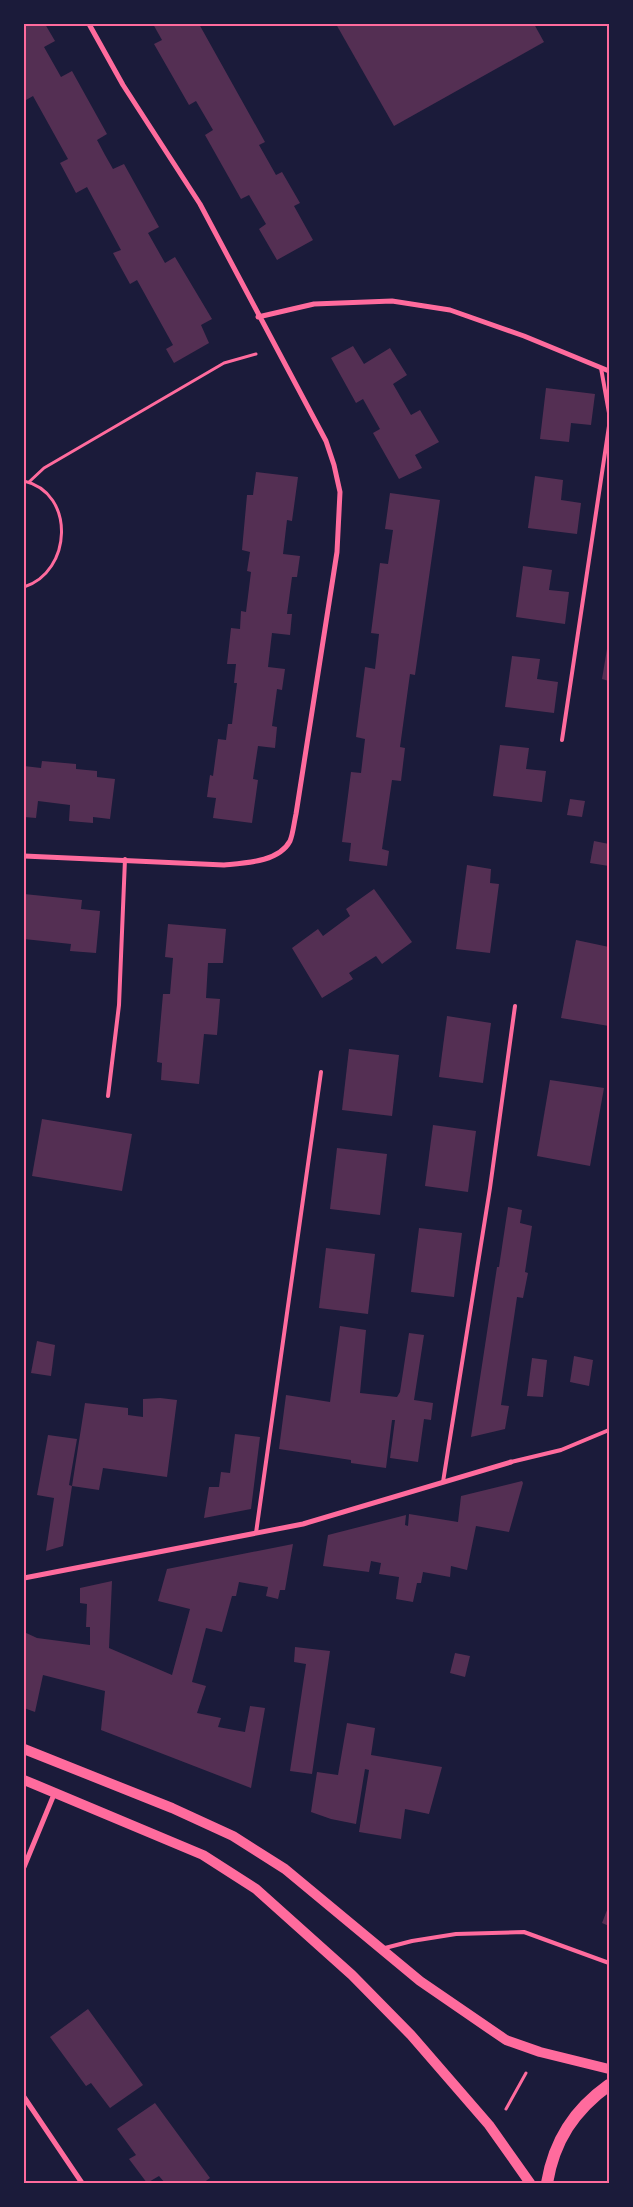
<svg xmlns="http://www.w3.org/2000/svg" width="633" height="2207" viewBox="0 0 633 2207" font-family="'Open Sans',sans-serif">
	<style>
		.building { fill: #542f53 }
		.lines { fill: none; stroke-linecap: round; stroke-linejoin: round }
		.path { stroke: #ff6b9d; stroke-width: 3 }
		.service { stroke: #ff6b9d; stroke-width: 4 }
		.minor { stroke: #ff6b9d; stroke-width: 5 }
		.secondary { stroke: #ff6b9d; stroke-width: 10 }
		.primary { stroke: #ff6b9d; stroke-width: 12 }
		.neatline { fill: none; stroke: #ff6b9d; stroke-width: 2 }
	</style>
	<rect width="100%" height="100%" fill="#1b1b3a"/>
	<g class="building">
		<path d="M 24,24 L 45,24 L 55,41 L 44,47 L 61,77 L 72,71 L 107,134 L 97,140 L 105,155 L 113,169 L 124,164 L 159,227 L 148,233 L 165,263 L 175,257 L 212,319 L 201,325 L 209,343 L 174,363 L 166,349 L 173,345 L 137,280 L 130,284 L 113,253 L 121,250 L 87,187 L 76,193 L 60,163 L 68,159 L 33,96 L 26,100 L 24,95 Z"/>
		<path d="M 153,24 L 199,24 L 265,142 L 259,145 L 276,175 L 282,172 L 300,203 L 294,206 L 313,240 L 277,260 L 259,229 L 266,224 L 249,195 L 241,199 L 205,135 L 213,130 L 196,101 L 189,105 L 154,44 L 162,40 Z"/>
		<path d="M 336,24 L 534,24 L 544,42 L 394,126 Z"/>
		<path d="M 353,346 L 364,364 L 390,348 L 407,375 L 393,384 L 411,415 L 420,410 L 439,442 L 415,455 L 422,468 L 399,479 L 373,433 L 380,429 L 372,415 L 363,399 L 356,403 L 331,358 Z"/>
		<path d="M 546,388 L 595,394 L 591,425 L 571,423 L 569,442 L 540,439 Z"/>
		<path d="M 256,472 L 298,477 L 292,521 L 287,520 L 283,554 L 300,556 L 297,577 L 292,577 L 287,614 L 292,614 L 290,635 L 272,633 L 268,667 L 285,669 L 282,690 L 277,689 L 272,726 L 277,727 L 275,748 L 258,746 L 253,779 L 258,780 L 252,823 L 213,818 L 216,798 L 207,797 L 210,775 L 213,776 L 218,739 L 226,740 L 228,724 L 232,724 L 237,683 L 234,683 L 236,664 L 227,664 L 231,628 L 240,629 L 241,611 L 246,612 L 251,572 L 247,571 L 250,552 L 242,550 L 247,495 L 253,495 Z"/>
		<path d="M 535,476 L 563,480 L 561,500 L 581,503 L 577,534 L 528,528 Z"/>
		<path d="M 390,493 L 440,500 L 415,675 L 410,674 L 400,747 L 405,748 L 401,781 L 392,780 L 382,849 L 389,851 L 387,866 L 349,861 L 351,843 L 342,842 L 351,772 L 361,773 L 365,739 L 356,737 L 365,667 L 375,669 L 377,652 L 379,634 L 371,633 L 380,563 L 388,564 L 393,530 L 385,529 Z"/>
		<path d="M 523,566 L 552,570 L 549,590 L 569,592 L 565,624 L 516,617 Z"/>
		<path d="M 608,643 L 609,643 L 609,681 L 602,679 Z"/>
		<path d="M 512,656 L 540,659 L 537,679 L 558,682 L 554,713 L 505,707 Z"/>
		<path d="M 500,745 L 529,748 L 526,769 L 546,771 L 542,802 L 493,796 Z"/>
		<path d="M 42,761 L 76,764 L 76,769 L 97,771 L 97,777 L 115,779 L 110,819 L 93,817 L 93,823 L 69,821 L 70,805 L 38,801 L 36,818 L 24,817 L 24,766 L 41,768 Z"/>
		<path d="M 570,799 L 585,801 L 582,817 L 567,815 Z"/>
		<path d="M 594,841 L 609,844 L 609,866 L 590,863 Z"/>
		<path d="M 467,865 L 491,869 L 490,883 L 499,884 L 490,953 L 456,949 Z"/>
		<path d="M 374,889 L 412,942 L 382,964 L 376,956 L 349,973 L 353,979 L 322,998 L 292,948 L 318,929 L 323,936 L 350,916 L 346,909 Z"/>
		<path d="M 24,894 L 82,900 L 81,909 L 100,911 L 96,953 L 70,951 L 71,944 L 24,939 Z"/>
		<path d="M 168,924 L 226,929 L 223,963 L 208,963 L 206,998 L 220,999 L 217,1035 L 204,1034 L 199,1084 L 161,1080 L 162,1063 L 157,1062 L 163,994 L 170,994 L 173,958 L 165,957 Z"/>
		<path d="M 576,940 L 609,947 L 609,1026 L 561,1018 Z"/>
		<path d="M 447,1016 L 491,1023 L 483,1083 L 439,1077 Z"/>
		<path d="M 349,1049 L 399,1055 L 392,1116 L 342,1110 Z"/>
		<path d="M 550,1080 L 604,1088 L 590,1166 L 537,1156 Z"/>
		<path d="M 42,1119 L 132,1134 L 122,1191 L 32,1176 Z"/>
		<path d="M 433,1125 L 476,1131 L 468,1192 L 425,1186 Z"/>
		<path d="M 337,1148 L 387,1154 L 380,1215 L 330,1209 Z"/>
		<path d="M 508,1207 L 522,1210 L 520,1223 L 532,1226 L 525,1272 L 528,1273 L 523,1298 L 517,1297 L 501,1405 L 509,1406 L 505,1429 L 471,1437 L 497,1267 L 499,1267 Z"/>
		<path d="M 419,1228 L 462,1233 L 454,1297 L 411,1292 Z"/>
		<path d="M 326,1248 L 375,1254 L 368,1314 L 319,1308 Z"/>
		<path d="M 340,1326 L 366,1330 L 360,1393 L 397,1397 L 400,1392 L 409,1333 L 424,1335 L 414,1400 L 433,1403 L 431,1420 L 424,1419 L 418,1462 L 390,1458 L 395,1420 L 392,1420 L 386,1468 L 351,1463 L 351,1460 L 279,1449 L 286,1395 L 330,1402 Z"/>
		<path d="M 37,1341 L 55,1345 L 51,1376 L 31,1373 Z"/>
		<path d="M 574,1356 L 593,1360 L 589,1386 L 570,1382 Z"/>
		<path d="M 532,1358 L 547,1360 L 543,1397 L 527,1396 Z"/>
		<path d="M 160,1398 L 177,1400 L 167,1477 L 103,1468 L 99,1490 L 72,1486 L 63,1546 L 46,1551 L 54,1498 L 37,1495 L 48,1435 L 77,1439 L 69,1485 L 72,1486 L 85,1403 L 128,1408 L 128,1415 L 143,1417 L 143,1399 Z"/>
		<path d="M 235,1434 L 260,1437 L 251,1509 L 204,1518 L 209,1487 L 219,1487 L 221,1472 L 230,1473 Z"/>
		<path d="M 522,1481 L 523,1483 L 509,1532 L 476,1526 L 467,1570 L 451,1566 L 450,1577 L 423,1572 L 421,1583 L 417,1583 L 413,1602 L 396,1599 L 399,1577 L 379,1574 L 381,1563 L 371,1561 L 369,1572 L 323,1566 L 328,1535 L 406,1515 L 405,1525 L 408,1526 L 409,1514 L 458,1522 L 461,1496 Z"/>
		<path d="M 293,1544 L 285,1590 L 280,1590 L 278,1599 L 266,1596 L 268,1587 L 239,1582 L 236,1596 L 232,1596 L 222,1632 L 206,1628 L 192,1682 L 206,1686 L 197,1713 L 221,1718 L 218,1727 L 245,1732 L 250,1706 L 265,1708 L 251,1788 L 101,1730 L 105,1691 L 43,1675 L 35,1712 L 24,1708 L 24,1632 L 37,1638 L 90,1645 L 90,1627 L 86,1627 L 87,1604 L 80,1603 L 80,1588 L 112,1581 L 109,1648 L 172,1675 L 190,1609 L 158,1601 L 167,1569 Z"/>
		<path d="M 295,1647 L 330,1651 L 312,1774 L 290,1771 L 306,1664 L 294,1662 Z"/>
		<path d="M 455,1653 L 470,1656 L 465,1677 L 450,1673 Z"/>
		<path d="M 347,1723 L 375,1728 L 371,1755 L 442,1767 L 429,1814 L 405,1809 L 401,1839 L 359,1832 L 369,1770 L 365,1769 L 356,1824 L 331,1819 L 311,1812 L 317,1772 L 338,1775 Z"/>
		<path d="M 609,1905 L 609,1926 L 602,1923 Z"/>
		<path d="M 88,2009 L 143,2085 L 110,2108 L 91,2083 L 86,2086 L 50,2037 Z"/>
		<path d="M 155,2103 L 210,2178 L 203,2183 L 165,2183 L 159,2176 L 147,2183 L 129,2159 L 136,2155 L 117,2129 Z"/>
	</g>
	<g class="lines">
		<g class="path">
			<path d="M 24,481 C 76,493 72,572 24,587"/>
			<path d="M 29,482 L 44,468 L 224,363 L 256,354"/>
			<path d="M 506,2109 L 526,2073"/>
		</g>
		<g class="service">
			<path d="M 601,368 L 609,413"/>
			<path d="M 562,740 L 609,426"/>
			<path d="M 108,1096 L 119,1005 L 125,859"/>
			<path d="M 511,1462 L 561,1450 L 609,1430"/>
			<path d="M 443,1482 L 490,1188 L 515,1006"/>
			<path d="M 256,1533 L 321,1072"/>
			<path d="M 385,1948 L 412,1941 L 456,1934 L 524,1932 L 609,1963"/>
		</g>
		<g class="minor">
			<path d="M 258,317 L 314,304 L 392,301 L 450,310 L 524,336 L 609,371"/>
			<path d="M 24,856 L 224,865 C 245,863 279,862 290,841 C 293,834 294,823 296,814 L 337,552 L 340,492 L 334,465 L 326,441 L 200,204 L 123,85 L 89,24"/>
			<path d="M 24,1578 L 303,1524 L 511,1462"/>
			<path d="M 24,1867 L 55,1792"/>
			<path d="M 24,2097 L 82,2183"/>
		</g>
		<g class="secondary">
			<path d="M 24,1749 L 172,1808 L 233,1836 L 285,1869 L 420,1981 L 506,2040 L 540,2052 L 609,2069"/>
			<path d="M 24,1780 L 203,1855 L 256,1889 L 352,1975 L 411,2035 L 489,2125 L 530,2183"/>
		</g>
		<path class="primary" d="M 547,2183 C 554,2141 574,2110 609,2085"/>
	</g>
	<rect width="633" height="2207" fill="none" stroke="#1b1b3a" stroke-width="50"/>
	<rect x="25" y="25" width="583" height="2157" class="neatline"/>
</svg>
